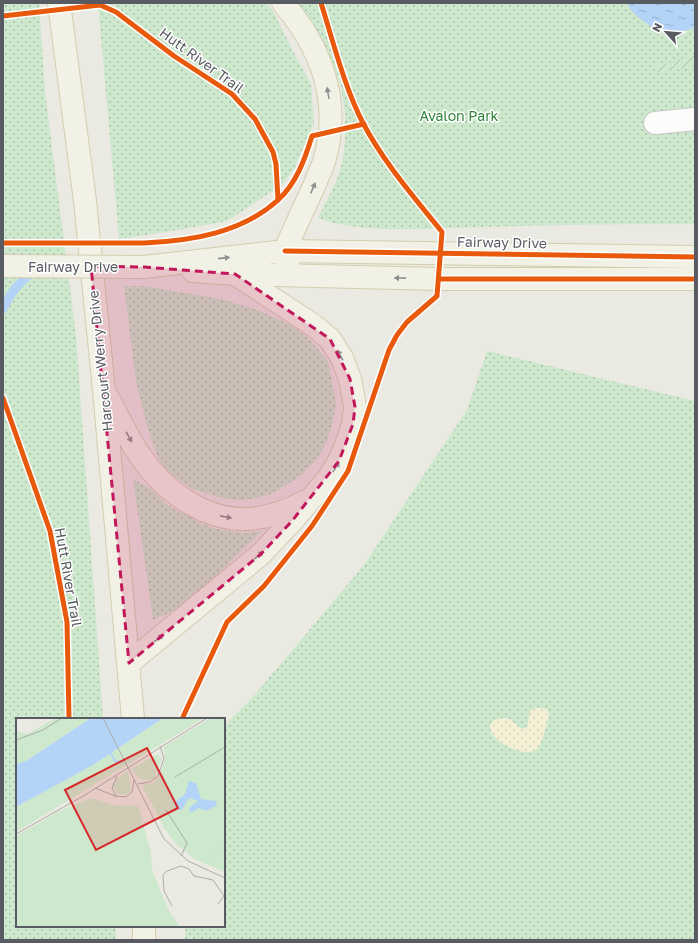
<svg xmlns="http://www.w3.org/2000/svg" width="698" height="943" viewBox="0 0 698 943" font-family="'Golos Text',sans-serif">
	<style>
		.grass { fill: url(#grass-dots) }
		.sand { fill: url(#sand-dots) }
		.garden { fill: url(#garden-furrows) }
		.water { fill: url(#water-ripples) }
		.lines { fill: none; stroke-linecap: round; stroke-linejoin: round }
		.stream { stroke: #b3d4f6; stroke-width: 9 }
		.minor-casing { stroke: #c7c8c6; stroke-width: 24 }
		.major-casing { stroke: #d4cdae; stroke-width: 24 }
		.minor { stroke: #fcfcfb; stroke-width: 22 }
		.major { stroke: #f2f1e5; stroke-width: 22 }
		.major-bridge-casing { stroke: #d4cdae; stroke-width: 24; stroke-linecap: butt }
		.major-bridge { stroke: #f2f1e5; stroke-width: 22 }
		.cycleway-casing { stroke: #fff; stroke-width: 8 }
		.cycleway { stroke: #e8590c; stroke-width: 5 }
		.oneway { fill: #8e908f }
		.marked { fill: #c2185b; fill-opacity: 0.2; stroke: #c2185b; stroke-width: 3; stroke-dasharray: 8 5; stroke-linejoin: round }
		.labels { text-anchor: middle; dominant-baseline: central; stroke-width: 3; stroke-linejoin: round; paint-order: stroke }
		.street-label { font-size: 14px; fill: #585b61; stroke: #fff }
		.park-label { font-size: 14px; fill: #2e8339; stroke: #fff }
		.inset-river { fill: none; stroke: #b3d4f6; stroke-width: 2 }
		.inset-road { fill: none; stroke: #acacaa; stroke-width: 1 }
		.view { fill: #d62828; fill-opacity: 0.15; stroke: #d62828; stroke-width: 2 }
		.inset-edge { fill: none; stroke: #585b61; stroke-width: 2 }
	</style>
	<defs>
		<pattern id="grass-dots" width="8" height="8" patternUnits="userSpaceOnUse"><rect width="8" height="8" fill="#cee8cd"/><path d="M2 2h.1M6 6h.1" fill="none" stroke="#aabfaa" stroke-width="1.8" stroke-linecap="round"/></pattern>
		<pattern id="sand-dots" width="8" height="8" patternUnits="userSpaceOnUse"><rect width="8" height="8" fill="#f4f0d5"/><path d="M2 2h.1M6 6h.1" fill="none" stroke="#d3d0b9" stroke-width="1.8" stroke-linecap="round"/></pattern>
		<pattern id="garden-furrows" width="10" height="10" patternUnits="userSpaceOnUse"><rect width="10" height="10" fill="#cee8cd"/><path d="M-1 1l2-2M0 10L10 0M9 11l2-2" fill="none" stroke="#aabfaa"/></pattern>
		<pattern id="water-ripples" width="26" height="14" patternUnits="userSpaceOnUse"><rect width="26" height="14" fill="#b3d4f6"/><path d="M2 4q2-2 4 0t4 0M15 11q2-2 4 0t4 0" fill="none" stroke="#94afcb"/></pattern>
	</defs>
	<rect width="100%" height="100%" fill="#eae9e2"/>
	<g class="grass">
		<path d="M 3,3 L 39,3 L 45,92 L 76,336 L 103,719 L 17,719 L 17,926 L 116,926 L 116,940 L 3,940 Z"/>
		<path d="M 98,3 L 266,3 L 272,9 L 296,57 L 311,84 L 314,123 L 294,169 L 282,185 L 227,221 L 184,229 L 119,239 Z"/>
		<path d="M 298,3 L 695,3 L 695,224 C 623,224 551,225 479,227 C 430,228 363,235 318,218 L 336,182 L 342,163 L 345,142 L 345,112 L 340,82 L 316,29 Z"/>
		<path d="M 124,286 L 144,286 L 225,300 L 260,311 L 291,325 L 308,338 L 328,361 L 336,403 L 333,422 L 326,443 L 317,459 L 301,475 L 288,484 L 271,494 L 253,499 L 236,500 L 218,497 L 195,490 L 177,479 L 161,465 L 153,445 L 147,426 L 136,382 Z"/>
		<path d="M 487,351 L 695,401 L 695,940 L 185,940 L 185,926 L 224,926 L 224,726 L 252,698 L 364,565 L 467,410 Z"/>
		<path d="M 133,479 L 151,489 L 166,504 L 202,524 L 221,530 L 245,533 L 262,531 L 185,606 L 153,620 Z"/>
	</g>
	<path class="sand" d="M 535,708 L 542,708 L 547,709 L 549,715 C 546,724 543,744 536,750 C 525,758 495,743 491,731 C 490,729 490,727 490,725 L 494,720 L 503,718 L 510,719 L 520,728 L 523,729 L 527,727 L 530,711 Z"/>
	<path class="garden" d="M 695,56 L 695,67 L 657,72 L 656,66 Z"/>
	<path class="water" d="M 627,3 L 695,3 L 695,27 C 689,29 683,32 677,32 C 658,32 635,20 627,3 Z"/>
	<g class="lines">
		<path class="stream" d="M 3,309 C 11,291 20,282 35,270"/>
		<g class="minor-casing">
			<path id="minor" d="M 655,123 L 695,119"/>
		</g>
		<g class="major-casing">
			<g id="major">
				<path d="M 59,3 L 85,201 L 104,390 L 133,719"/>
				<path d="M 283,3 C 321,47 341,101 325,158 C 323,167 318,175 315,184 C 305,206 294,228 285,251 L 286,261 L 288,264"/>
				<path d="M 144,267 L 285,251 L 695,257"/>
				<path d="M 193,271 L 235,274 L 439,279 L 695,279"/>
				<path d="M 108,398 C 119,417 128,439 141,457 C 164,491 205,521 248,519 C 269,518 287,511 306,501"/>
				<path d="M 129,663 L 261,554 L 292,521 L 328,479 L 339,461 L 348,440 L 353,424 L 355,407 L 350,379 L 342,358 L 330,339 L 313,325 L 235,274"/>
				<path d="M 144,926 L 144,940"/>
			</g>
		</g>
		<use href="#minor" class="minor"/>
		<use href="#major" class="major"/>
		<g class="major-bridge-casing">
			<path id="major-bridge" d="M 3,266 L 144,267"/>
		</g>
		<use href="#major-bridge" class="major-bridge"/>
		<g class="cycleway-casing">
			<g id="cycleway">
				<path d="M 3,16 L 100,5 L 116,12 L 174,56 L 232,94 L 255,119 L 273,152 L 276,164 L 278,200"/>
				<path d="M 3,243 L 144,243 C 191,241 242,233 278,200 C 296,184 305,159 312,136 L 364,124"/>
				<path d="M 285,251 L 695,257"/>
				<path d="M 439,279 L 695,279"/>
				<path d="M 3,398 L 50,531 L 67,622 L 69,719"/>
				<path d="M 182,719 L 227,622 L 264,586 L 312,526 L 348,471 L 389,350 L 397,335 L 407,322 L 437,296 L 442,232 C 414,197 384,163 363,123 C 345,89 333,41 321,3"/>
			</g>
		</g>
		<use href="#cycleway" class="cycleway"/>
	</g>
	<defs><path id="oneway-solid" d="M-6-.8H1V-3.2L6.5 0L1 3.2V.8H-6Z"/></defs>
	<g class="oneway">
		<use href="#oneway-solid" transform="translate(328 93) rotate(-100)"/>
		<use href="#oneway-solid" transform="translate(313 188) rotate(-67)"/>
		<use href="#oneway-solid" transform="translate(224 258) rotate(-6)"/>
		<use href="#oneway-solid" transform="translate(400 278) rotate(-179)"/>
		<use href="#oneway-solid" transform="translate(340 355) rotate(-119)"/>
		<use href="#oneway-solid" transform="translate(129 437) rotate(61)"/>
		<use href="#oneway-solid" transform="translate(336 467) rotate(-58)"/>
		<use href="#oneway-solid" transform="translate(226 517) rotate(11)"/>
		<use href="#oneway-solid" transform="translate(259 555) rotate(-42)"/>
		<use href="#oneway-solid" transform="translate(159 638) rotate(-39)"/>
	</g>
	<path class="marked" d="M 91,266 L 144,267 L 235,274 L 330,339 L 350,379 L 355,407 L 353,424 L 339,461 L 292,521 L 261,554 L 129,663 Z"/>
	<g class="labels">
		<g class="street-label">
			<text transform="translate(202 60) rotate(36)">Hutt River Trail</text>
			<text transform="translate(502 242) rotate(1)">Fairway Drive</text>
			<text x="73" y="266">Fairway Drive</text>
			<text transform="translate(100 361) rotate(-96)">Harcourt Werry Drive</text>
			<text transform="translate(69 577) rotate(80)">Hutt River Trail</text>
		</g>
		<g class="park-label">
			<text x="459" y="115">Avalon Park</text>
		</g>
	</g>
	<g transform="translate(16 718)">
		<rect width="209" height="209" fill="#eae9e2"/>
		<path d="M 40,0 L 75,0 L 10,43 L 0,46 L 0,13 L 11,16 ZM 147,0 L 188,0 L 0,114 L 0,89 L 77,47 ZM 195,0 L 209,0 L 209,154 L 180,142 L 161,127 L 149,111 L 126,67 L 137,65 L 143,59 L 149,40 L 148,29 ZM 142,36 L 146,41 L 138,61 L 130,63 L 122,59 L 116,51 ZM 112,53 L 115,72 L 111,77 L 102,76 L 97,68 L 101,61 ZM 75,80 L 98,87 L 122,88 L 135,134 L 136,152 L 152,191 L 164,209 L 0,209 L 0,118 L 44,93 Z" fill="#cee8cd"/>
		<path d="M 196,115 L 202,127 L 200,120 L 205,118 L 209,125 L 203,128 L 195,140 L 191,138 L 193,134 L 192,116 Z" fill="#cee8cd"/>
		<path d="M 75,0 L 147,0 L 77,47 L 0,89 L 0,46 L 10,43 ZM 173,63 L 180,65 L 185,81 L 200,83 L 201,87 L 190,93 L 183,90 L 175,95 L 173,90 L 182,83 L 175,80 L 172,81 L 166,92 L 160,91 L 158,85 L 169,76 Z" fill="#b3d4f6"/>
		<path class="inset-river" d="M 94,34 L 99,43 L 107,44"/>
		<path class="inset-road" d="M 87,0 L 148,121 L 172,143 L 209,160M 0,22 L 27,12 L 46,0M 159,59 L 209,29M 122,66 L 134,64 L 142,58 L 148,40 L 144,28M 79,70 L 99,78 L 110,79 L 116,74 L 118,62M 100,78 L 96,70 L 101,58M 150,92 L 171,125 L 165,138M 0,116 L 69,77 L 191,0M 156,188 L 148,173 L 147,157 L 151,153 L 165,148 L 173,151 L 178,158 L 197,162 L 208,178 L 202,186"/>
		<path class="view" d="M 131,30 L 162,90 L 80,132 L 49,72 Z"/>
		<rect width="209" height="209" class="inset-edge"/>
	</g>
	<rect width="698" height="943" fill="none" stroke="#585b61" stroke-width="8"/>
	<g transform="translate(666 32) rotate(297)" stroke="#ffffff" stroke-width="3" paint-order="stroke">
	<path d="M0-3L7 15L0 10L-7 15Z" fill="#585b61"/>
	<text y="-6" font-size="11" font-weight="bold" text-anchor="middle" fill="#585b61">N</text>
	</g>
</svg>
